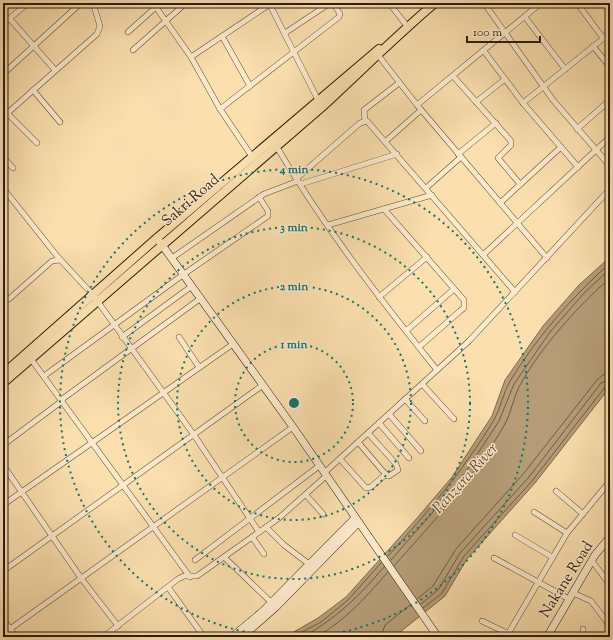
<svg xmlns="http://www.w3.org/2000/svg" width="613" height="640" viewBox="0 0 613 640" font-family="'Sorts Mill Goudy',serif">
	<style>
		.water { fill: #b59c77; stroke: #7e684c }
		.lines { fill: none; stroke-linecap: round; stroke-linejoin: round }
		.shore { stroke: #705c41; stroke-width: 1 }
		.street-casing { stroke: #604c34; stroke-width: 6 }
		.secondary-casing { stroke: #2c1b0b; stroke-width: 8 }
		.primary-casing { stroke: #2c1b0b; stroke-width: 10 }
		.street { stroke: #fceacb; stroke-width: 5 }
		.secondary { stroke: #fceacb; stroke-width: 7 }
		.primary { stroke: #fbdfaf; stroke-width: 8 }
		.ring { fill: none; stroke: #0f766e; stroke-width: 2; stroke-dasharray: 2 4 }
		.labels { text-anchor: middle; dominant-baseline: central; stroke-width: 3; stroke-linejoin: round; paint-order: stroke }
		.street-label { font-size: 15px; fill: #2c1b0b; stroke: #fceacb }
		.water-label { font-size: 16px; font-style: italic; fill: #634f36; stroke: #fceacb }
		.centre { fill: #0f766e; stroke: #fceacb; stroke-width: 2 }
		.ring-label { font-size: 12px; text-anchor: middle; font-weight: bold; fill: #0f766e; stroke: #fceacb; stroke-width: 3; stroke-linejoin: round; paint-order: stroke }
	</style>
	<rect width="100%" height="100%" fill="#fbdfaf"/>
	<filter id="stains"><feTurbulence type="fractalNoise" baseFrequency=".005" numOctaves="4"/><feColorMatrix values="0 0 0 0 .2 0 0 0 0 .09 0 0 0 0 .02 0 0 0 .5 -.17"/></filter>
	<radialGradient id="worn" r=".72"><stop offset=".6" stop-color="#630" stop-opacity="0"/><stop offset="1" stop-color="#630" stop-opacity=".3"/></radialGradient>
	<path class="water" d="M 610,257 L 610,387 L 535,483 L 467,559 L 445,596 L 394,637 L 285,637 L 318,618 L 346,597 L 418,517 L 452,477 L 492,416 L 505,380 L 543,326 L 579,285 Z"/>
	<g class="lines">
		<g class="shore">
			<path d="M 388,556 C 428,512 463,471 494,420 C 501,408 503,393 510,381 C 538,336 571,298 610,263"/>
			<path d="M 391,560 L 459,482 L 499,421 L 514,384 L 550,332 L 585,292 L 610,269"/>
			<path d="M 394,566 C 434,521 475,477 505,424 C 511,413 513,399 519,387 C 539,349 578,306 610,278"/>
			<path d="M 417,599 L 433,586 L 456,549 L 524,473 L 597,380 L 603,375 L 610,374"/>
			<path d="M 421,604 L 438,590 L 460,553 L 529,477 L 601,383 L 610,380"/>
			<path d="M 423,608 L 442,593 L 464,556 L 532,481 L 605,387 L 610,385"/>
			<path d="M 293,637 L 321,622 L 348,600 L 381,563"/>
			<path d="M 303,637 C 337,618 359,596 384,567"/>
			<path d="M 316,637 C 345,621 366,597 388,572"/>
			<path d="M 381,637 L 385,625 L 410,605"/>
		</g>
		<g class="street-casing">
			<g id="street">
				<path d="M 153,3 L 191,57 L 220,109 L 253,158"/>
				<path d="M 269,3 L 319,102"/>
				<path d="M 389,3 L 407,26"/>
				<path d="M 484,3 L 553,100 L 610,166"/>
				<path d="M 577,3 L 603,38"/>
				<path d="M 525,17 L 565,69"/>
				<path d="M 10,19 L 55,70"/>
				<path d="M 3,24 L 28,3"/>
				<path d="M 128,32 L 156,7"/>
				<path d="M 285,33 L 330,3"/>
				<path d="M 222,36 L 250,86"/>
				<path d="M 593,46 L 610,67"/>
				<path d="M 133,50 L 186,3"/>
				<path d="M 484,51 L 523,103 L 578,167"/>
				<path d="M 378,55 L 417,105 L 547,258"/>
				<path d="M 191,57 L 270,4"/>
				<path d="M 3,74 L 81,3"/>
				<path d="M 453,76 L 511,141 L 511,145 L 498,158 L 520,184"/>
				<path d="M 33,90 L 60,122"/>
				<path d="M 476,102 L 505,79"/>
				<path d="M 523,103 L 610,33"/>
				<path d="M 417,105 L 541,3"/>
				<path d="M 3,109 L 37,143"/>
				<path d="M 220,109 L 339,17 L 340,14 L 333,3"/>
				<path d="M 3,117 L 97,34 L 100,26 L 93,3"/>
				<path d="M 365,120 L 364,110 L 399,83"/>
				<path d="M 577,129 L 610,100"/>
				<path d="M 386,141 L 421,110"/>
				<path d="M 275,144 C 322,224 379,298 437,370"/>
				<path d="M 458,154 L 496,123"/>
				<path d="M 3,157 L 13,168"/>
				<path d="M 297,178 L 360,123 L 367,121 L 515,292"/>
				<path d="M 301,184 L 397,154"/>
				<path d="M 3,188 L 57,256 L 93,295 L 194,435 L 259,532"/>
				<path d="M 426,188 L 461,157"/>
				<path d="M 500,203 L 561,147"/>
				<path d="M 384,209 L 464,300 L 464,308 L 460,311 L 419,347"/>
				<path d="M 328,225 L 432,195"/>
				<path d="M 483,255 L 610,137"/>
				<path d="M 172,258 L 264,194 L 298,181"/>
				<path d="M 379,297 L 427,257"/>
				<path d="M 3,301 L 9,299 L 52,261 L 60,260"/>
				<path d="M 406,331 L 454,289"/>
				<path d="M 122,337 L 192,286"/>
				<path d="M 179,337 L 199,367"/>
				<path d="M 31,359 L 190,577"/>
				<path d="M 44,376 L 184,274 L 268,216 L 268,211 L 259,197"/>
				<path d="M 422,384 L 454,419"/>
				<path d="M 405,399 L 425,421"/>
				<path d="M 61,400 L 201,298"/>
				<path d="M 389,414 L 421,451"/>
				<path d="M 379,423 L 409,458"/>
				<path d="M 358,442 L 387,476 L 389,476 L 398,470 L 396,464 L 368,433"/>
				<path d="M 3,445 L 62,401"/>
				<path d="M 340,459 L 366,488 L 371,487 L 386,474"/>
				<path d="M 3,465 L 81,578 L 118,626"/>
				<path d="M 324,473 L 469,341 L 610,189"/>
				<path d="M 556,491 L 583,514"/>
				<path d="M 306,495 L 323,514"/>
				<path d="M 3,505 L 233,344"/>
				<path d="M 534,512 L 567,533"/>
				<path d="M 266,527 L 284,545 L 309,564"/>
				<path d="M 515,535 L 552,557"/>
				<path d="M 252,537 L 264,554"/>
				<path d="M 603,545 L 610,549"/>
				<path d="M 224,557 L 274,605"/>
				<path d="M 494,558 L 569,599"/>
				<path d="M 195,560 L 319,466"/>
				<path d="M 592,561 L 610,585"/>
				<path d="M 3,571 L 263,385"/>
				<path d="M 168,587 L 204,637"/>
				<path d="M 573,593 L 591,601 L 610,626"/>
				<path d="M 3,619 L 16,637"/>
				<path d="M 482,621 L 515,637"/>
				<path d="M 3,634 L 293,427"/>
				<path d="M 508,634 L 567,533 L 610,481"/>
				<path d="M 103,637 L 178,579 L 184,576 L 197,576 L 279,518 L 326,476"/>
				<path d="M 583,637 L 583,629"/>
			</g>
		</g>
		<g class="secondary-casing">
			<g id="secondary">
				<path d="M 157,238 L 293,427 L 438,637"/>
				<path d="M 232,637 L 263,611 L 355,518"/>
				<path d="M 242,637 L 276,607 L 358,523"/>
				<path d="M 547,637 L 595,555 L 610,537"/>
			</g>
		</g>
		<g class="primary-casing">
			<g id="primary">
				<path d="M 3,374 L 157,238 L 379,49"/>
				<path d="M 3,383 L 322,107 C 360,72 396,36 435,3"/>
			</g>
		</g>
		<use href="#street" class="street"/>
		<use href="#secondary" class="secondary"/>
		<use href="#primary" class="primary"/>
	</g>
	<g class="ring">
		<circle cx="294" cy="403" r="59"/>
		<circle cx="294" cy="403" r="117"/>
		<circle cx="294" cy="403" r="176"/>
		<path d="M292 637A234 234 0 1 1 296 637"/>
	</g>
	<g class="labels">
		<g class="street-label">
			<text transform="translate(191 201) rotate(-41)">Sakri Road</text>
			<text transform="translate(567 580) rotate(-58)">Nakane Road</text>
		</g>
		<g class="water-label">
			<text transform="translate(466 479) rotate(-48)">Panzara River</text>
		</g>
	</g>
	<circle cx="294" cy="403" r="6" class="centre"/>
	<g class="ring-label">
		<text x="294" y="173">4 min</text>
		<text x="294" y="231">3 min</text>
		<text x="294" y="290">2 min</text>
		<text x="294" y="348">1 min</text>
	</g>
	<rect width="613" height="640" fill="none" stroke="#fbdfaf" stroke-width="16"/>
	<rect x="4" y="4" width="605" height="632" fill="none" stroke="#2c1b0b" stroke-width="2"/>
	<rect x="8" y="8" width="597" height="624" fill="none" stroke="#2c1b0b"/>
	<path d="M467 36v6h73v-6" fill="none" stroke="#2c1b0b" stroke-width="2"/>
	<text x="473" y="36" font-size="12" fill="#2c1b0b" stroke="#fceacb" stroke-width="3" paint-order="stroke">100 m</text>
	<rect width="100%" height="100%" filter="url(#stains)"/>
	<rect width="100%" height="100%" fill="url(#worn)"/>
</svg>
